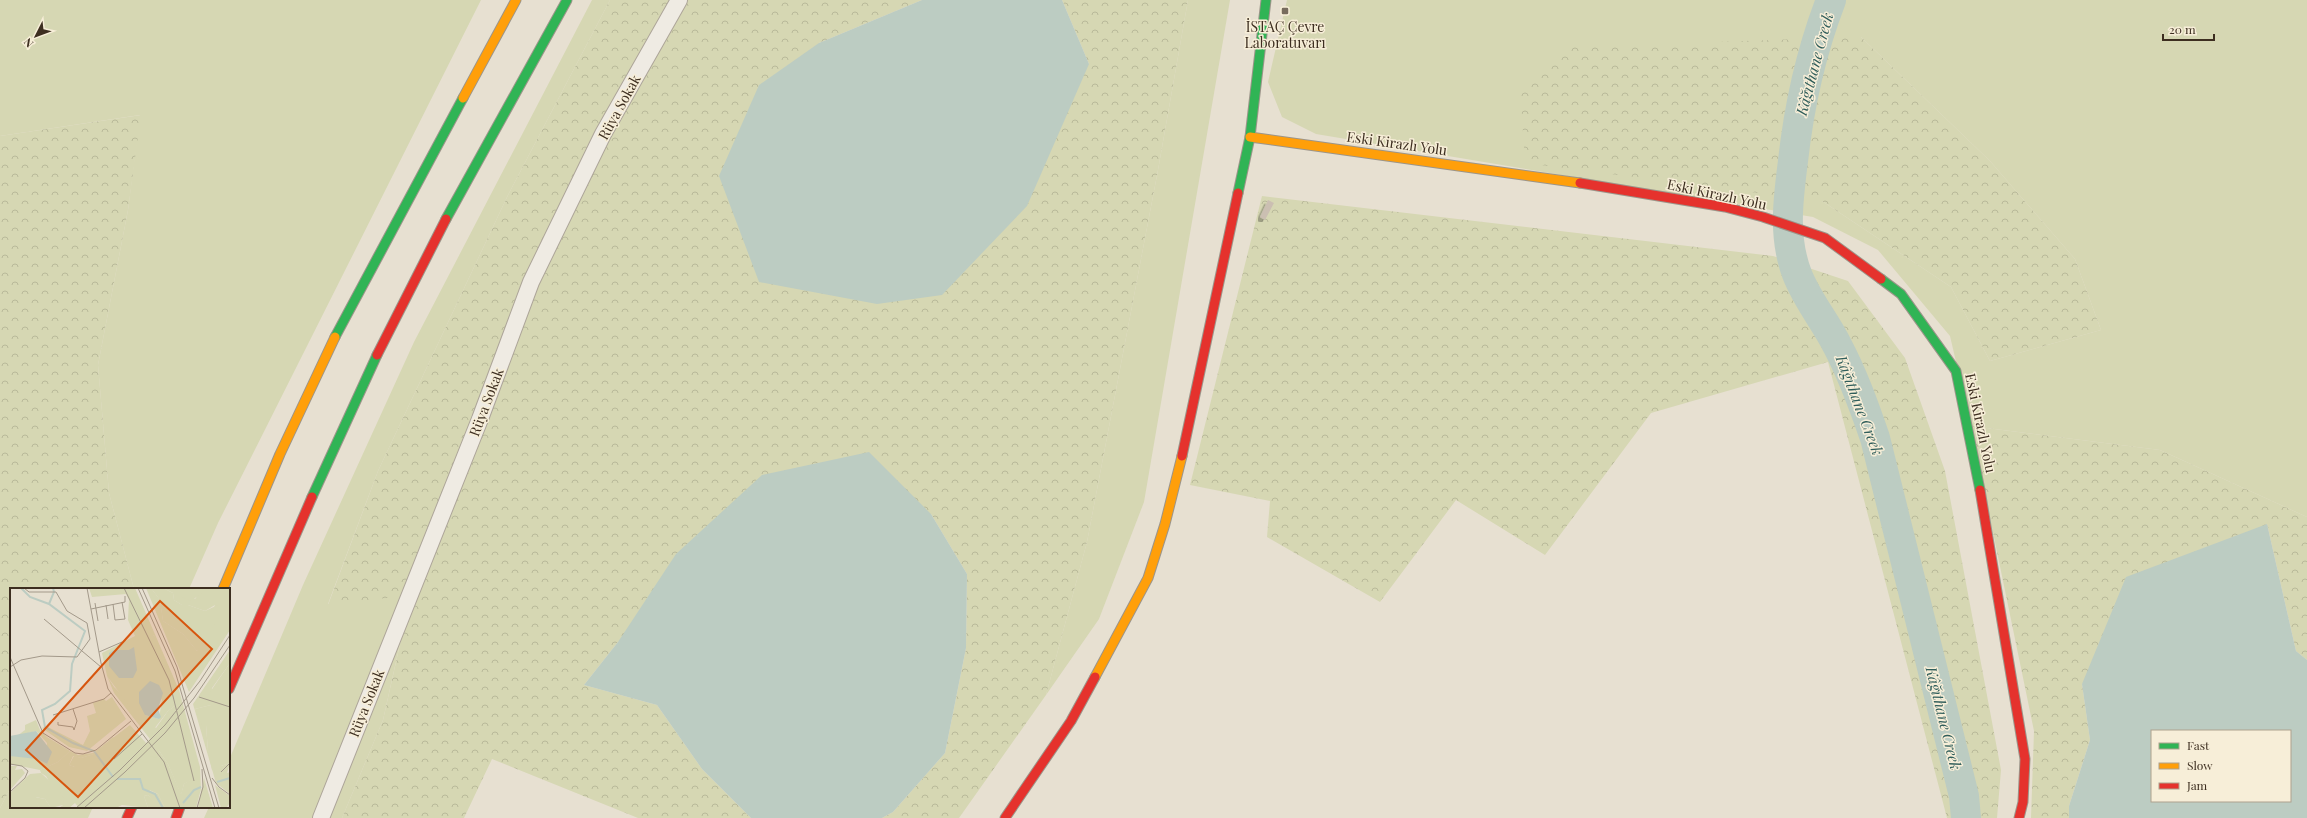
<svg xmlns="http://www.w3.org/2000/svg" width="2307" height="818" viewBox="0 0 2307 818" font-family="'Playfair Display',serif">
	<style>
		.green { fill: #d6d7b3; fill-rule: evenodd }
		.forest { fill: url(#forest-crowns) }
		.water { fill: #bcccc2; fill-rule: evenodd }
		.lines { fill: none; stroke-linecap: round; stroke-linejoin: round }
		.river { stroke: #bcccc2; stroke-width: 30 }
		.building { fill: #cbbfb2; filter: url(#shadow) }
		.street-casing { stroke: #ada599; stroke-width: 18 }
		.fast-casing { stroke: #9c958a; stroke-width: 11 }
		.slow-casing { stroke: #9c958a; stroke-width: 11 }
		.jam-casing { stroke: #9c958a; stroke-width: 11 }
		.street { stroke: #efebe3; stroke-width: 16 }
		.fast { stroke: #30b455; stroke-width: 9 }
		.slow { stroke: #ff9f0a; stroke-width: 9 }
		.jam { stroke: #e5322d; stroke-width: 9 }
		.poi-dot { fill: #786c5e; stroke: #f7eed8; stroke-width: 1.5 }
		.labels { text-anchor: middle; dominant-baseline: central; stroke-width: 3; stroke-linejoin: round; paint-order: stroke }
		.poi-label { font-size: 14px; fill: #3d2e20; stroke: #f7eed8 }
		.street-label { font-size: 14px; fill: #3d2e20; stroke: #f7eed8 }
		.water-label { font-size: 15px; font-style: italic; fill: #2f5d5a; stroke: #f7eed8 }
		.inset-river { fill: none; stroke: #bcccc2; stroke-width: 2 }
		.inset-road { fill: none; stroke: #a3998a; stroke-width: 1 }
		.view { fill: #d7550e; fill-opacity: 0.15; stroke: #d7550e; stroke-width: 2 }
		.inset-edge { fill: none; stroke: #3d2e20; stroke-width: 2 }
	</style>
	<defs>
		<pattern id="forest-crowns" width="20" height="18" patternUnits="userSpaceOnUse"><rect width="20" height="18" fill="#d6d7b3"/><path d="M2 6a3 3 0 1 1 6 0M12 15a3 3 0 1 1 6 0" fill="none" stroke="#b9b99a"/></pattern>
		<filter id="shadow"><feDropShadow dx="-3.5" dy="3.5" stdDeviation="0" flood-color="#0004"/></filter>
	</defs>
	<rect width="100%" height="100%" fill="#e7e0d1"/>
	<g class="green">
		<path d="M 0,0 L 481,0 L 218,523 L 189,589 L 134,589 L 109,493 L 98,365 L 128,210 L 140,115 L 0,136 Z"/>
		<path d="M 592,0 L 610,0 L 508,195 L 378,471 L 328,604 L 411,594 L 383,720 L 342,818 L 204,818 L 209,807 L 229,807 L 229,760 L 303,585 L 414,342 Z"/>
		<path d="M 1188,0 L 1230,0 L 1144,502 L 1099,619 L 1046,695 L 1087,542 L 1158,170 Z"/>
		<path d="M 1287,0 L 2307,0 L 2307,517 L 2160,450 L 1971,426 L 1950,336 L 1878,250 L 1813,217 L 1316,134 L 1282,117 L 1268,82 ZM 1861,37 L 1990,161 L 2075,259 L 2101,330 L 1990,361 L 1951,287 L 1822,201 Z"/>
		<path d="M 11,787 L 11,807 L 93,807 L 88,818 L 0,818 L 0,808 Z"/>
	</g>
	<g class="forest">
		<path d="M 610,0 L 922,0 L 819,43 L 1089,64 L 1062,0 L 1188,0 L 1158,170 L 1087,542 L 1046,695 L 959,818 L 882,818 L 893,812 L 945,753 L 966,648 L 967,574 L 931,514 L 618,642 L 584,685 L 657,705 L 702,769 L 751,818 L 638,818 L 492,759 L 464,818 L 342,818 L 383,720 L 411,595 L 328,605 L 378,471 L 508,195 Z"/>
		<path d="M 1861,37 L 1990,161 L 2075,259 L 2101,330 L 1990,361 L 1951,287 L 1822,201 L 1525,163 L 1520,88 L 1569,47 Z"/>
		<path d="M 141,115 L 128,210 L 98,365 L 109,493 L 134,589 L 11,589 L 11,787 L 0,808 L 0,136 Z"/>
		<path d="M 1262,196 L 1773,256 L 1848,281 L 1905,358 L 1945,471 L 2001,770 L 1997,818 L 1947,818 L 1828,362 L 1651,413 L 1545,555 L 1456,500 L 1380,602 L 1267,537 L 1270,501 L 1190,485 Z"/>
		<path d="M 1971,426 L 2160,450 L 2307,517 L 2307,660 L 2296,651 L 2267,524 L 2082,684 L 2090,740 L 2069,806 L 2069,818 L 2031,818 L 2034,731 Z"/>
	</g>
	<g class="water">
		<path d="M 922,0 L 1062,0 L 1089,64 L 1027,206 L 942,295 L 877,304 L 759,282 L 719,176 L 759,85 L 819,43 Z"/>
		<path d="M 869,452 L 931,514 L 967,574 L 966,648 L 945,753 L 893,812 L 882,818 L 751,818 L 702,769 L 657,705 L 584,685 L 618,642 L 676,554 L 762,475 Z"/>
		<path d="M 2267,524 L 2296,651 L 2307,660 L 2307,818 L 2069,818 L 2069,806 L 2090,740 L 2082,684 L 2126,577 ZM 2152,731 L 2290,731 L 2290,801 L 2152,801 Z"/>
	</g>
	<g class="lines">
		<path class="river" d="M 1831,0 C 1811,52 1799,106 1793,161 C 1788,200 1783,237 1797,274 C 1807,300 1825,321 1837,345 C 1853,375 1864,406 1875,438 L 1964,796 L 1966,818"/>
	</g>
	<path class="building" d="M 1268,200 L 1274,203 L 1265,220 L 1260,217 Z"/>
	<g class="lines">
		<g class="street-casing">
			<path id="street" d="M 321,818 L 480,419 L 531,282 L 603,134 L 679,0"/>
		</g>
		<g class="fast-casing">
			<g id="fast">
				<path d="M 1238,193 L 1250,137 L 1266,0"/>
				<path d="M 446,219 L 567,0"/>
				<path d="M 1881,279 L 1901,294 L 1956,371 L 1980,490"/>
				<path d="M 335,337 L 463,98"/>
				<path d="M 312,497 L 377,355"/>
			</g>
		</g>
		<g class="slow-casing">
			<g id="slow">
				<path d="M 463,98 L 516,0"/>
				<path d="M 1250,137 L 1580,183"/>
				<path d="M 223,589 L 280,454 L 335,337"/>
				<path d="M 1095,677 L 1148,578 L 1165,524 L 1182,456"/>
			</g>
		</g>
		<g class="jam-casing">
			<g id="jam">
				<path d="M 1580,183 L 1725,207 L 1763,217 L 1825,238 L 1881,279"/>
				<path d="M 377,355 L 446,219"/>
				<path d="M 1182,456 L 1238,193"/>
				<path d="M 1980,490 L 2025,759 L 2023,802 L 2019,818"/>
				<path d="M 229,689 L 312,497"/>
				<path d="M 127,818 L 132,807"/>
				<path d="M 176,818 L 180,807"/>
				<path d="M 1005,818 L 1071,721 L 1095,677"/>
			</g>
		</g>
		<use href="#street" class="street"/>
		<use href="#fast" class="fast"/>
		<use href="#slow" class="slow"/>
		<use href="#jam" class="jam"/>
	</g>
	<rect class="poi-dot" x="1281" y="7" width="8" height="8" rx="2"/>
	<g class="labels">
		<g class="poi-label">
			<text x="1285" y="26">İSTAÇ Çevre<tspan x="1285" dy="16">Laboratuvarı</tspan></text>
		</g>
		<g class="street-label">
			<text transform="translate(619 107) rotate(-61)">Rüya Sokak</text>
			<text transform="translate(1397 143) rotate(8)">Eski Kirazlı Yolu</text>
			<text transform="translate(1717 194) rotate(12)">Eski Kirazlı Yolu</text>
			<text transform="translate(486 402) rotate(-69)">Rüya Sokak</text>
			<text transform="translate(1981 423) rotate(78)">Eski Kirazlı Yolu</text>
			<text transform="translate(366 703) rotate(-68)">Rüya Sokak</text>
		</g>
		<g class="water-label">
			<text transform="translate(1814 64) rotate(-75)">Kâğıthane Creek</text>
			<text transform="translate(1860 405) rotate(69)">Kâğıthane Creek</text>
			<text transform="translate(1944 718) rotate(76)">Kâğıthane Creek</text>
		</g>
	</g>
	<g transform="translate(10 588)">
		<rect width="220" height="220" fill="#e7e0d1"/>
		<path d="M 79,0 L 125,0 L 169,102 L 190,179 L 191,201 L 186,220 L 167,220 L 133,191 L 140,203 L 148,206 L 155,220 L 149,220 L 138,207 L 134,208 L 138,220 L 112,217 L 106,220 L 69,220 L 65,215 L 59,220 L 49,220 L 53,217 L 36,188 L 31,185 L 30,182 L 48,174 L 60,163 L 68,167 L 83,165 L 120,137 L 136,155 L 140,151 L 104,105 L 97,88 L 104,99 L 146,140 L 158,123 L 166,117 L 144,47 L 140,53 L 116,6 L 82,9 ZM 103,150 L 92,179 L 65,179 L 59,177 L 63,168 L 71,170 L 84,166 ZM 148,161 L 183,190 L 174,196 L 171,206 L 158,176 ZM 136,0 L 141,0 L 150,12 L 153,33 L 173,46 L 187,63 L 205,17 L 195,23 L 178,17 L 172,17 L 164,12 L 163,5 L 153,0 L 169,0 L 185,11 L 192,2 L 199,0 L 220,0 L 220,42 L 179,104 ZM 220,62 L 220,75 L 202,100 L 201,117 L 185,121 L 196,137 L 198,163 L 211,178 L 220,175 L 217,185 L 220,184 L 220,206 L 206,195 L 183,116 ZM 194,190 L 203,220 L 188,220 ZM 205,197 L 220,208 L 220,215 L 216,220 L 211,220 ZM 25,209 L 35,211 L 41,220 L 29,220 Z" fill="#d6d7b3" fill-rule="evenodd"/>
		<path d="M 136,0 L 153,0 L 163,5 L 164,12 L 172,17 L 178,17 L 195,23 L 210,16 L 210,28 L 187,63 L 173,46 L 153,33 L 150,12 L 141,0 ZM 199,0 L 181,13 L 172,9 L 169,4 L 169,0 ZM 119,11 L 140,52 L 144,47 L 169,105 L 164,108 L 166,117 L 158,123 L 140,146 L 97,88 L 92,65 L 125,48 L 118,32 ZM 152,111 L 149,131 L 135,127 ZM 220,75 L 220,175 L 211,178 L 207,184 L 202,182 L 198,163 L 196,137 L 192,137 L 185,121 L 201,117 L 198,107 ZM 102,109 L 116,131 L 77,163 L 59,159 L 32,140 L 36,138 L 73,157 L 80,143 L 77,128 L 86,125 L 83,115 L 94,111 L 96,113 ZM 26,132 L 30,142 L 37,149 L 60,163 L 48,174 L 30,182 L 0,176 L 0,168 L 10,167 L 27,171 L 37,176 L 37,155 L 30,147 L 26,143 L 7,148 L 15,142 L 15,137 ZM 173,142 L 183,191 L 174,196 L 171,207 L 158,176 L 148,161 L 158,150 ZM 103,149 L 108,154 L 108,159 L 92,179 L 65,179 L 59,177 L 64,168 L 71,170 L 84,166 ZM 140,168 L 147,170 L 153,178 L 161,195 L 167,220 L 155,220 L 148,206 L 135,200 L 128,177 ZM 0,178 L 7,178 L 5,182 L 12,181 L 15,185 L 0,202 ZM 31,185 L 49,202 L 54,211 L 53,217 L 41,220 L 35,211 L 26,209 L 29,220 L 0,220 L 0,205 L 20,186 ZM 138,207 L 149,219 L 149,220 L 138,220 L 134,208 Z" fill="#d6d7b3" fill-rule="evenodd"/>
		<path d="M 124,59 L 127,82 L 123,90 L 109,90 L 99,78 L 99,65 L 104,62 L 119,62 ZM 140,93 L 149,97 L 153,105 L 148,121 L 151,129 L 149,131 L 135,127 L 129,115 L 129,104 ZM 26,143 L 42,164 L 37,176 L 27,171 L 0,168 L 0,148 Z" fill="#bcccc2"/>
		<path class="inset-river" d="M 11,0 L 20,9 L 39,16 L 75,43 L 62,76 L 60,103 L 45,116 L 32,122 L 35,139 L 63,155 L 84,163 L 103,189M 39,16 L 44,4 L 43,0M 107,191 L 130,191 L 133,201 L 145,206 L 153,220M 207,194 L 220,190M 173,215 L 184,202 L 191,199"/>
		<path class="inset-road" d="M 77,0 L 91,75 L 98,101 L 154,174 L 170,220M 114,0 L 159,92 L 184,193M 128,0 L 165,83 L 205,220M 132,0 L 167,79 L 209,220M 85,15 L 88,33M 103,16 L 105,32 L 115,31 L 112,14M 96,17 L 98,31M 81,21 L 115,14 L 115,8M 34,31 L 91,79M 89,64 L 112,54M 0,69 L 33,145 L 65,165 L 73,166 L 86,162 L 121,133M 0,79 L 11,72 L 32,68 L 67,69 L 80,51 L 77,35 L 57,23 L 46,4 L 19,4 L 14,0M 189,109 L 220,119M 43,127 L 94,111 L 101,105M 48,134 L 48,137 L 63,139 L 64,142 L 67,133 L 63,121M 104,171 L 132,146M 0,176 L 12,178 L 18,183 L 15,190 L 0,204M 211,184 L 220,175M 202,190 L 209,199 L 220,207M 66,220 L 110,182 L 155,137 L 190,93 L 220,47M 74,220 L 115,184 L 155,145 L 184,110 L 220,57M 187,220 L 193,199 L 192,181"/>
		<path class="view" d="M 150,13 L 202,61 L 68,209 L 16,162 Z"/>
		<rect width="220" height="220" class="inset-edge"/>
	</g>
	<rect x="2151" y="730" width="140" height="72" fill="#f7eed8" stroke="#ada18e"/>
	<rect x="2159" y="743" width="20" height="6" fill="#30b455" stroke="#ada18e"/>
	<text x="2187" y="750" font-size="12" fill="#3d2e20">Fast</text>
	<rect x="2159" y="763" width="20" height="6" fill="#ff9f0a" stroke="#ada18e"/>
	<text x="2187" y="770" font-size="12" fill="#3d2e20">Slow</text>
	<rect x="2159" y="783" width="20" height="6" fill="#e5322d" stroke="#ada18e"/>
	<text x="2187" y="790" font-size="12" fill="#3d2e20">Jam</text>
	<g transform="translate(36 36) rotate(228)" stroke="#f7eed8" stroke-width="3" paint-order="stroke">
	<path d="M0-3L7 15L0 10L-7 15Z" fill="#3d2e20"/>
	<text y="-6" font-size="11" font-weight="bold" text-anchor="middle" fill="#3d2e20">N</text>
	</g>
	<path d="M2163 34v6h51v-6" fill="none" stroke="#3d2e20" stroke-width="2"/>
	<text x="2169" y="34" font-size="12" fill="#3d2e20" stroke="#f7eed8" stroke-width="3" paint-order="stroke">20 m</text>
</svg>
